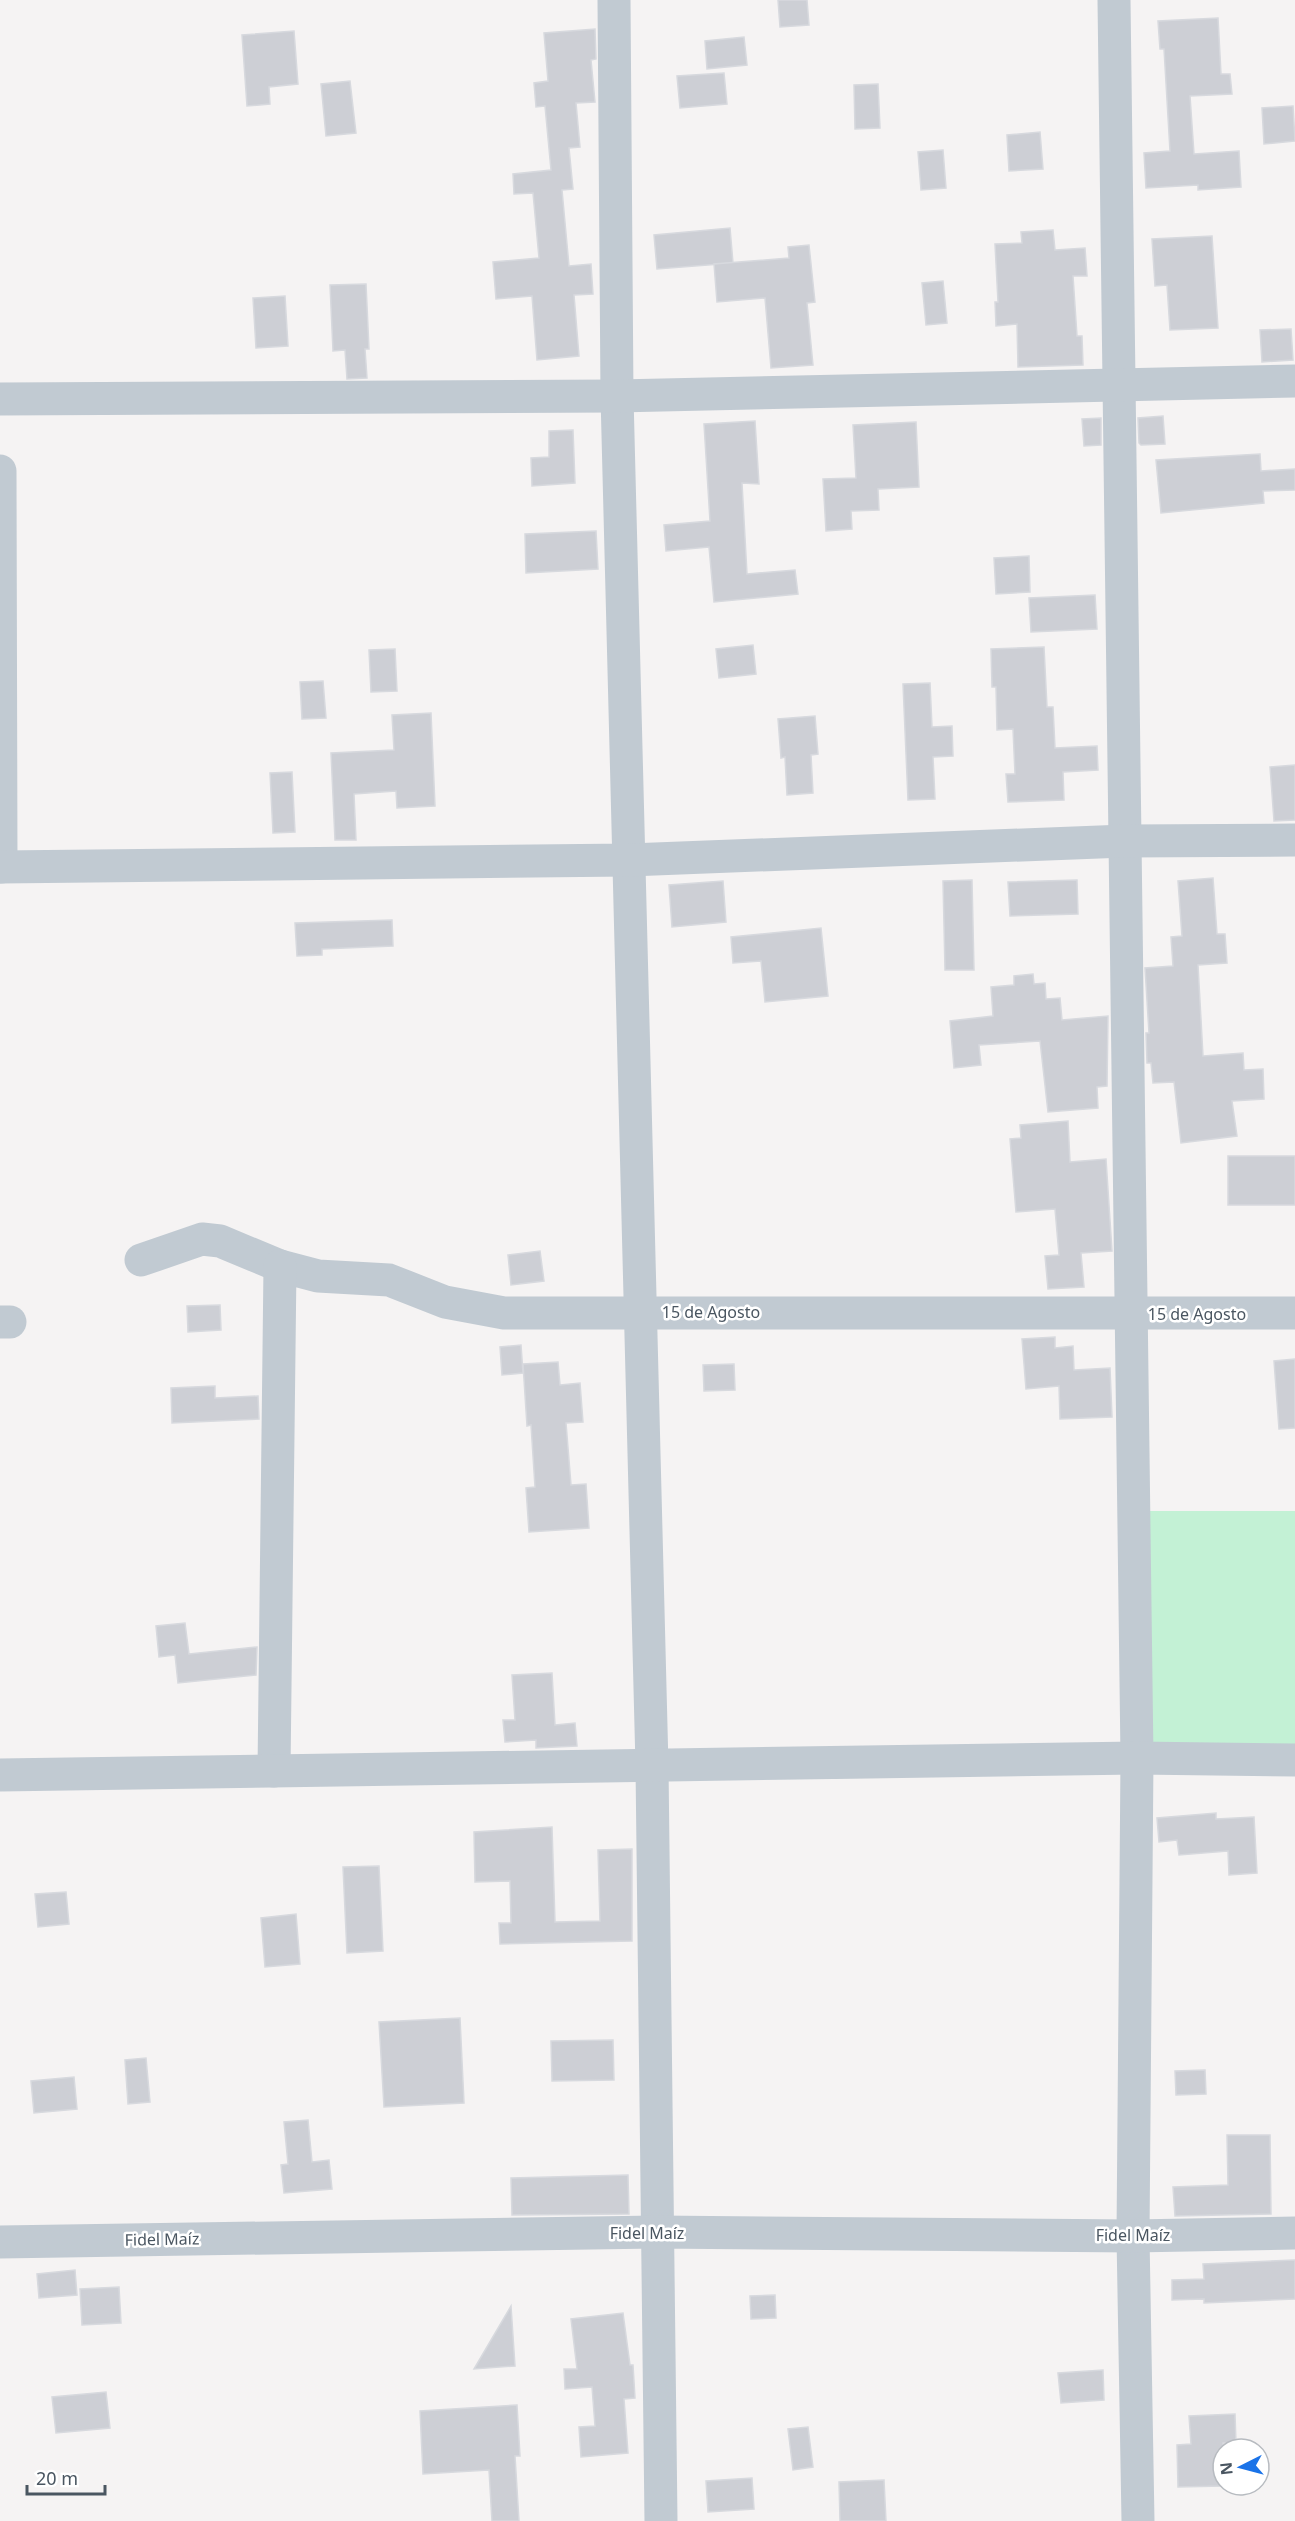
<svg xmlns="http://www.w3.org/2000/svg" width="1295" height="2521" viewBox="0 0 1295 2521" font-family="'Noto Sans',sans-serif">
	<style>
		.green { fill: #c3f1d5 }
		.building { fill: #cdcfd5; stroke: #d7d9de; stroke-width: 1.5 }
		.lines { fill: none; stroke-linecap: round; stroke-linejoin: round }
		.minor { stroke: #c1cad2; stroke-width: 33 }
		.labels { text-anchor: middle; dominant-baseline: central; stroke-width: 5; stroke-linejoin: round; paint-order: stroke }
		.street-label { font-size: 16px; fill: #4a5661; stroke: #fff }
	</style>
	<rect width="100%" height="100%" fill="#f5f3f3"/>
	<path class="green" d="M 1149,1511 L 1295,1511 L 1295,1753 L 1148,1751 Z"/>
	<g class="building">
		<path d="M 778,0 L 807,0 L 809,25 L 780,27 Z"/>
		<path d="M 1218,18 L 1221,74 L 1230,74 L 1232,94 L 1190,96 L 1194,154 L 1239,151 L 1241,187 L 1198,190 L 1198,185 L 1146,188 L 1144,153 L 1170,151 L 1164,49 L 1160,49 L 1158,21 Z"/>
		<path d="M 595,29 L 596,59 L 591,60 L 595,102 L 576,103 L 580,147 L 569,148 L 573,189 L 562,190 L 569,266 L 591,264 L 593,294 L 574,295 L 579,356 L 537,360 L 532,296 L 496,299 L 493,262 L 539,258 L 533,193 L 514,194 L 513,174 L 551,170 L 545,106 L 536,107 L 534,83 L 548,81 L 544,33 Z"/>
		<path d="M 294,31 L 298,84 L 269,87 L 270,104 L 247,106 L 242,35 Z"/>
		<path d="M 744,37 L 747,65 L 707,69 L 705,41 Z"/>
		<path d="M 724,73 L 727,104 L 680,108 L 677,76 Z"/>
		<path d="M 350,81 L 356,133 L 326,136 L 321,84 Z"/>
		<path d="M 878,84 L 880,128 L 855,129 L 854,85 Z"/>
		<path d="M 1293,106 L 1295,141 L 1264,144 L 1262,108 Z"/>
		<path d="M 1040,132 L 1043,169 L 1009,171 L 1007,135 Z"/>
		<path d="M 943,150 L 946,188 L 921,190 L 918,152 Z"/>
		<path d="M 730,228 L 733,263 L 657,269 L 654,235 Z"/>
		<path d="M 1053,230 L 1055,250 L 1085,248 L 1087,276 L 1073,276 L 1077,336 L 1082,336 L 1083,365 L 1018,367 L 1017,324 L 996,326 L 995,302 L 998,302 L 995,244 L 1022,243 L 1021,232 Z"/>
		<path d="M 1212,236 L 1218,328 L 1170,330 L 1167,285 L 1155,286 L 1152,239 Z"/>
		<path d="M 809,245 L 815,302 L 807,303 L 813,365 L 771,368 L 765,298 L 717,302 L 714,264 L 789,258 L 788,247 Z"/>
		<path d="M 943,281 L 947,323 L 926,325 L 922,283 Z"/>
		<path d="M 366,284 L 369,349 L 365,349 L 367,378 L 347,379 L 345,350 L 333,351 L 330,285 Z"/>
		<path d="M 285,296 L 288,346 L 256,348 L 253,298 Z"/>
		<path d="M 1291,329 L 1293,360 L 1262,362 L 1260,330 Z"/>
		<path d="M 1163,416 L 1165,444 L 1141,445 L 1139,443 L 1138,418 Z"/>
		<path d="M 1101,418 L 1101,445 L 1084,446 L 1082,419 Z"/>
		<path d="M 755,421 L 759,484 L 742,483 L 747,574 L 795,570 L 798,594 L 714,602 L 709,547 L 666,551 L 664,525 L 710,521 L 704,424 Z"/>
		<path d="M 916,422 L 919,487 L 878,489 L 879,510 L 851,511 L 852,529 L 826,531 L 823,479 L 856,478 L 853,425 Z"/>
		<path d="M 573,430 L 575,483 L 532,486 L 531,458 L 549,457 L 549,431 Z"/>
		<path d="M 1260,454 L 1261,471 L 1295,469 L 1295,490 L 1263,491 L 1264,503 L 1161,513 L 1156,460 Z"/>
		<path d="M 596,531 L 598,569 L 526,573 L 525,534 Z"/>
		<path d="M 1029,556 L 1030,592 L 996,594 L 994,558 Z"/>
		<path d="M 1095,595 L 1097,629 L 1031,632 L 1029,598 Z"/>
		<path d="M 753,645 L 756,674 L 719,678 L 716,649 Z"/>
		<path d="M 1044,647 L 1047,707 L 1053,707 L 1055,748 L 1097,746 L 1098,770 L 1063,772 L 1064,800 L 1008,802 L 1006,774 L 1015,774 L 1013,729 L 997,730 L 996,687 L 992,687 L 991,649 Z"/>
		<path d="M 395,649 L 397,691 L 371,692 L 369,650 Z"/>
		<path d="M 323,681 L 326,718 L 302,719 L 300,682 Z"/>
		<path d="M 930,683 L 932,727 L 952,726 L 953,756 L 933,757 L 935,799 L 908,800 L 903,684 Z"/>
		<path d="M 431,713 L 435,806 L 397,808 L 396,791 L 354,794 L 356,840 L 335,840 L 331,753 L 394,750 L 392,715 Z"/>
		<path d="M 815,716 L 818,754 L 811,755 L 813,793 L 787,795 L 785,757 L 781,758 L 778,719 Z"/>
		<path d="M 1295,765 L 1295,820 L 1274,821 L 1270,767 Z"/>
		<path d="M 292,772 L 295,832 L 273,833 L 270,773 Z"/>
		<path d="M 1213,878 L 1217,934 L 1225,934 L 1227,963 L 1198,965 L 1203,1056 L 1243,1053 L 1244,1070 L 1263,1069 L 1264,1099 L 1232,1101 L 1237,1136 L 1181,1143 L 1174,1082 L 1153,1083 L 1151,1063 L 1147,1063 L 1146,1033 L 1149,1033 L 1145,968 L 1173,966 L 1171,937 L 1182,936 L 1178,881 Z"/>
		<path d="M 972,880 L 974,970 L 945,970 L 943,881 Z"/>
		<path d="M 1077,880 L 1078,914 L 1010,916 L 1008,882 Z"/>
		<path d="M 723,881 L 726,922 L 672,927 L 669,885 Z"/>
		<path d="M 392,920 L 393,946 L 322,949 L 322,955 L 297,956 L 295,923 Z"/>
		<path d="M 821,928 L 828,996 L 765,1002 L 761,961 L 733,963 L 731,937 Z"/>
		<path d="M 1033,974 L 1034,984 L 1045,983 L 1046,999 L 1060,998 L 1062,1020 L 1108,1016 L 1107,1086 L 1097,1087 L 1098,1108 L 1048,1112 L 1040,1041 L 979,1045 L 981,1065 L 954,1068 L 950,1021 L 993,1016 L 991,987 L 1014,985 L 1014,976 Z"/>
		<path d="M 1068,1121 L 1070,1162 L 1106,1159 L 1112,1251 L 1081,1253 L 1084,1287 L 1048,1289 L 1045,1256 L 1059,1255 L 1055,1209 L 1016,1212 L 1010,1139 L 1021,1138 L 1020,1125 Z"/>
		<rect x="1228" y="1156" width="67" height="49"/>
		<path d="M 540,1251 L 544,1281 L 511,1285 L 508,1255 Z"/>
		<path d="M 220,1305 L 221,1330 L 188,1332 L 187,1306 Z"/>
		<path d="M 1055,1337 L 1055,1348 L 1073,1346 L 1074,1370 L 1110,1368 L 1112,1417 L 1060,1419 L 1059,1386 L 1026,1389 L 1022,1339 Z"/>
		<path d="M 521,1345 L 523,1373 L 502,1375 L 500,1347 Z"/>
		<path d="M 1295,1359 L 1295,1428 L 1279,1429 L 1274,1361 Z"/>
		<path d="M 558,1362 L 560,1385 L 580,1383 L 583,1422 L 566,1423 L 571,1485 L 586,1484 L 589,1528 L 529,1532 L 526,1488 L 535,1487 L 531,1425 L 527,1426 L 523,1364 Z"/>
		<path d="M 734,1364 L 735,1390 L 704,1391 L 703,1365 Z"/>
		<path d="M 215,1386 L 215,1398 L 258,1396 L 259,1419 L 172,1423 L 171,1388 Z"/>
		<path d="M 185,1623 L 189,1654 L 257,1647 L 256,1675 L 178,1683 L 175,1655 L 159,1657 L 156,1626 Z"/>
		<path d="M 552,1673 L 555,1725 L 575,1723 L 577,1746 L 536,1748 L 536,1740 L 505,1742 L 503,1720 L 515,1720 L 512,1675 Z"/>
		<path d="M 1216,1813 L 1216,1819 L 1254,1817 L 1257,1873 L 1229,1875 L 1228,1851 L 1179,1855 L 1177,1840 L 1159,1842 L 1157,1818 Z"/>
		<path d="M 552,1827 L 555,1922 L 600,1921 L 598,1850 L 632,1849 L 632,1941 L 500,1944 L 499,1923 L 511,1923 L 510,1881 L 475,1882 L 474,1832 Z"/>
		<path d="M 379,1866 L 383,1951 L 347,1953 L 343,1867 Z"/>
		<path d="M 66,1892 L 69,1924 L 38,1927 L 35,1894 Z"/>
		<path d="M 296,1914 L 300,1964 L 265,1967 L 261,1918 Z"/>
		<path d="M 460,2018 L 464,2103 L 384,2107 L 379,2022 Z"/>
		<path d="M 613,2040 L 614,2080 L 552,2081 L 551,2041 Z"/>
		<path d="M 146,2058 L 150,2102 L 128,2104 L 125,2060 Z"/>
		<path d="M 1205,2070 L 1206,2094 L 1176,2095 L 1175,2071 Z"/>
		<path d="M 74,2077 L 77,2109 L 34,2113 L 31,2081 Z"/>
		<path d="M 308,2120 L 312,2162 L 329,2160 L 332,2189 L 284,2193 L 281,2165 L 288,2164 L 284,2122 Z"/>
		<path d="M 1227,2135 L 1270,2135 L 1271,2214 L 1175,2216 L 1173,2187 L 1228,2185 Z"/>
		<path d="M 628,2175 L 629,2214 L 512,2215 L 511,2178 Z"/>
		<path d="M 1295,2260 L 1295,2299 L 1204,2303 L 1204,2299 L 1172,2300 L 1172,2280 L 1204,2279 L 1203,2264 Z"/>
		<path d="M 75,2270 L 77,2295 L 39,2298 L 37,2274 Z"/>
		<path d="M 119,2287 L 121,2323 L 82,2325 L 80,2289 Z"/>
		<path d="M 775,2295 L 776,2318 L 751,2319 L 750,2296 Z"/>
		<path d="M 511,2306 L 515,2366 L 474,2369 Z"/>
		<path d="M 623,2313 L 630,2365 L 633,2365 L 635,2398 L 624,2399 L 628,2453 L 581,2457 L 579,2427 L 595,2426 L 592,2387 L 565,2389 L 564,2369 L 577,2369 L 571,2319 Z"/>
		<path d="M 1103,2370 L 1104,2400 L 1061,2403 L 1058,2373 Z"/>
		<path d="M 106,2392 L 110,2428 L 56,2433 L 52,2397 Z"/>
		<path d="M 517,2405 L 520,2456 L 515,2456 L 519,2521 L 492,2521 L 489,2470 L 423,2474 L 420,2411 Z"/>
		<path d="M 1235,2414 L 1236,2443 L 1223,2443 L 1223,2486 L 1178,2487 L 1177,2445 L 1191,2444 L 1189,2416 Z"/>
		<path d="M 808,2427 L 813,2467 L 793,2470 L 788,2429 Z"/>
		<path d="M 752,2478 L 754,2509 L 708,2512 L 706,2481 Z"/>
		<path d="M 884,2480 L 886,2521 L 840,2521 L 839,2482 Z"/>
	</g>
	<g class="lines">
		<g class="minor">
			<path d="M 614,0 L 617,396 L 652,1766 L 661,2521"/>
			<path d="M 1114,0 L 1137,1758 L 1133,2236 L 1138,2521"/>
			<path d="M 0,399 L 617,396 L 1295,381"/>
			<path d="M 0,471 L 1,867"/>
			<path d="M 0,867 L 629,860 L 1125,841 L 1295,840"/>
			<path d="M 141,1260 L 202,1239 L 220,1241 L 280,1266 L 318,1276 L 389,1280 L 445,1302 L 504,1313 L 1295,1313"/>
			<path d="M 0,1322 L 10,1322"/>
			<path d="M 274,1771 L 280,1266"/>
			<path d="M 0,1775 L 1137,1758 L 1295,1760"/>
			<path d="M 0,2242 L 657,2232 L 1133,2236 L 1295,2233"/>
		</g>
	</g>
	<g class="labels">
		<g class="street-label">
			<text x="711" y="1312">15 de Agosto</text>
			<text x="1197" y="1314">15 de Agosto</text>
			<text x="647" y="2233">Fidel Maíz</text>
			<text x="1133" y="2235">Fidel Maíz</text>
			<text transform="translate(162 2239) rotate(-1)">Fidel Maíz</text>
		</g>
	</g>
	<g transform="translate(1241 2467) rotate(264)"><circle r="28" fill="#ffffff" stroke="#b7bbc0" stroke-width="1.5"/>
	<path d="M0-4.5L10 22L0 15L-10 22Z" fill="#1a73e8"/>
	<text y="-9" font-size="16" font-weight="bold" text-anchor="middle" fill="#4a5661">N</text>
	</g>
	<path d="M27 2485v9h78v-9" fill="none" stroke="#4a5661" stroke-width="3"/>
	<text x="36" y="2485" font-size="18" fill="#4a5661" stroke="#ffffff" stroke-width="4.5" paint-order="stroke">20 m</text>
</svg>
